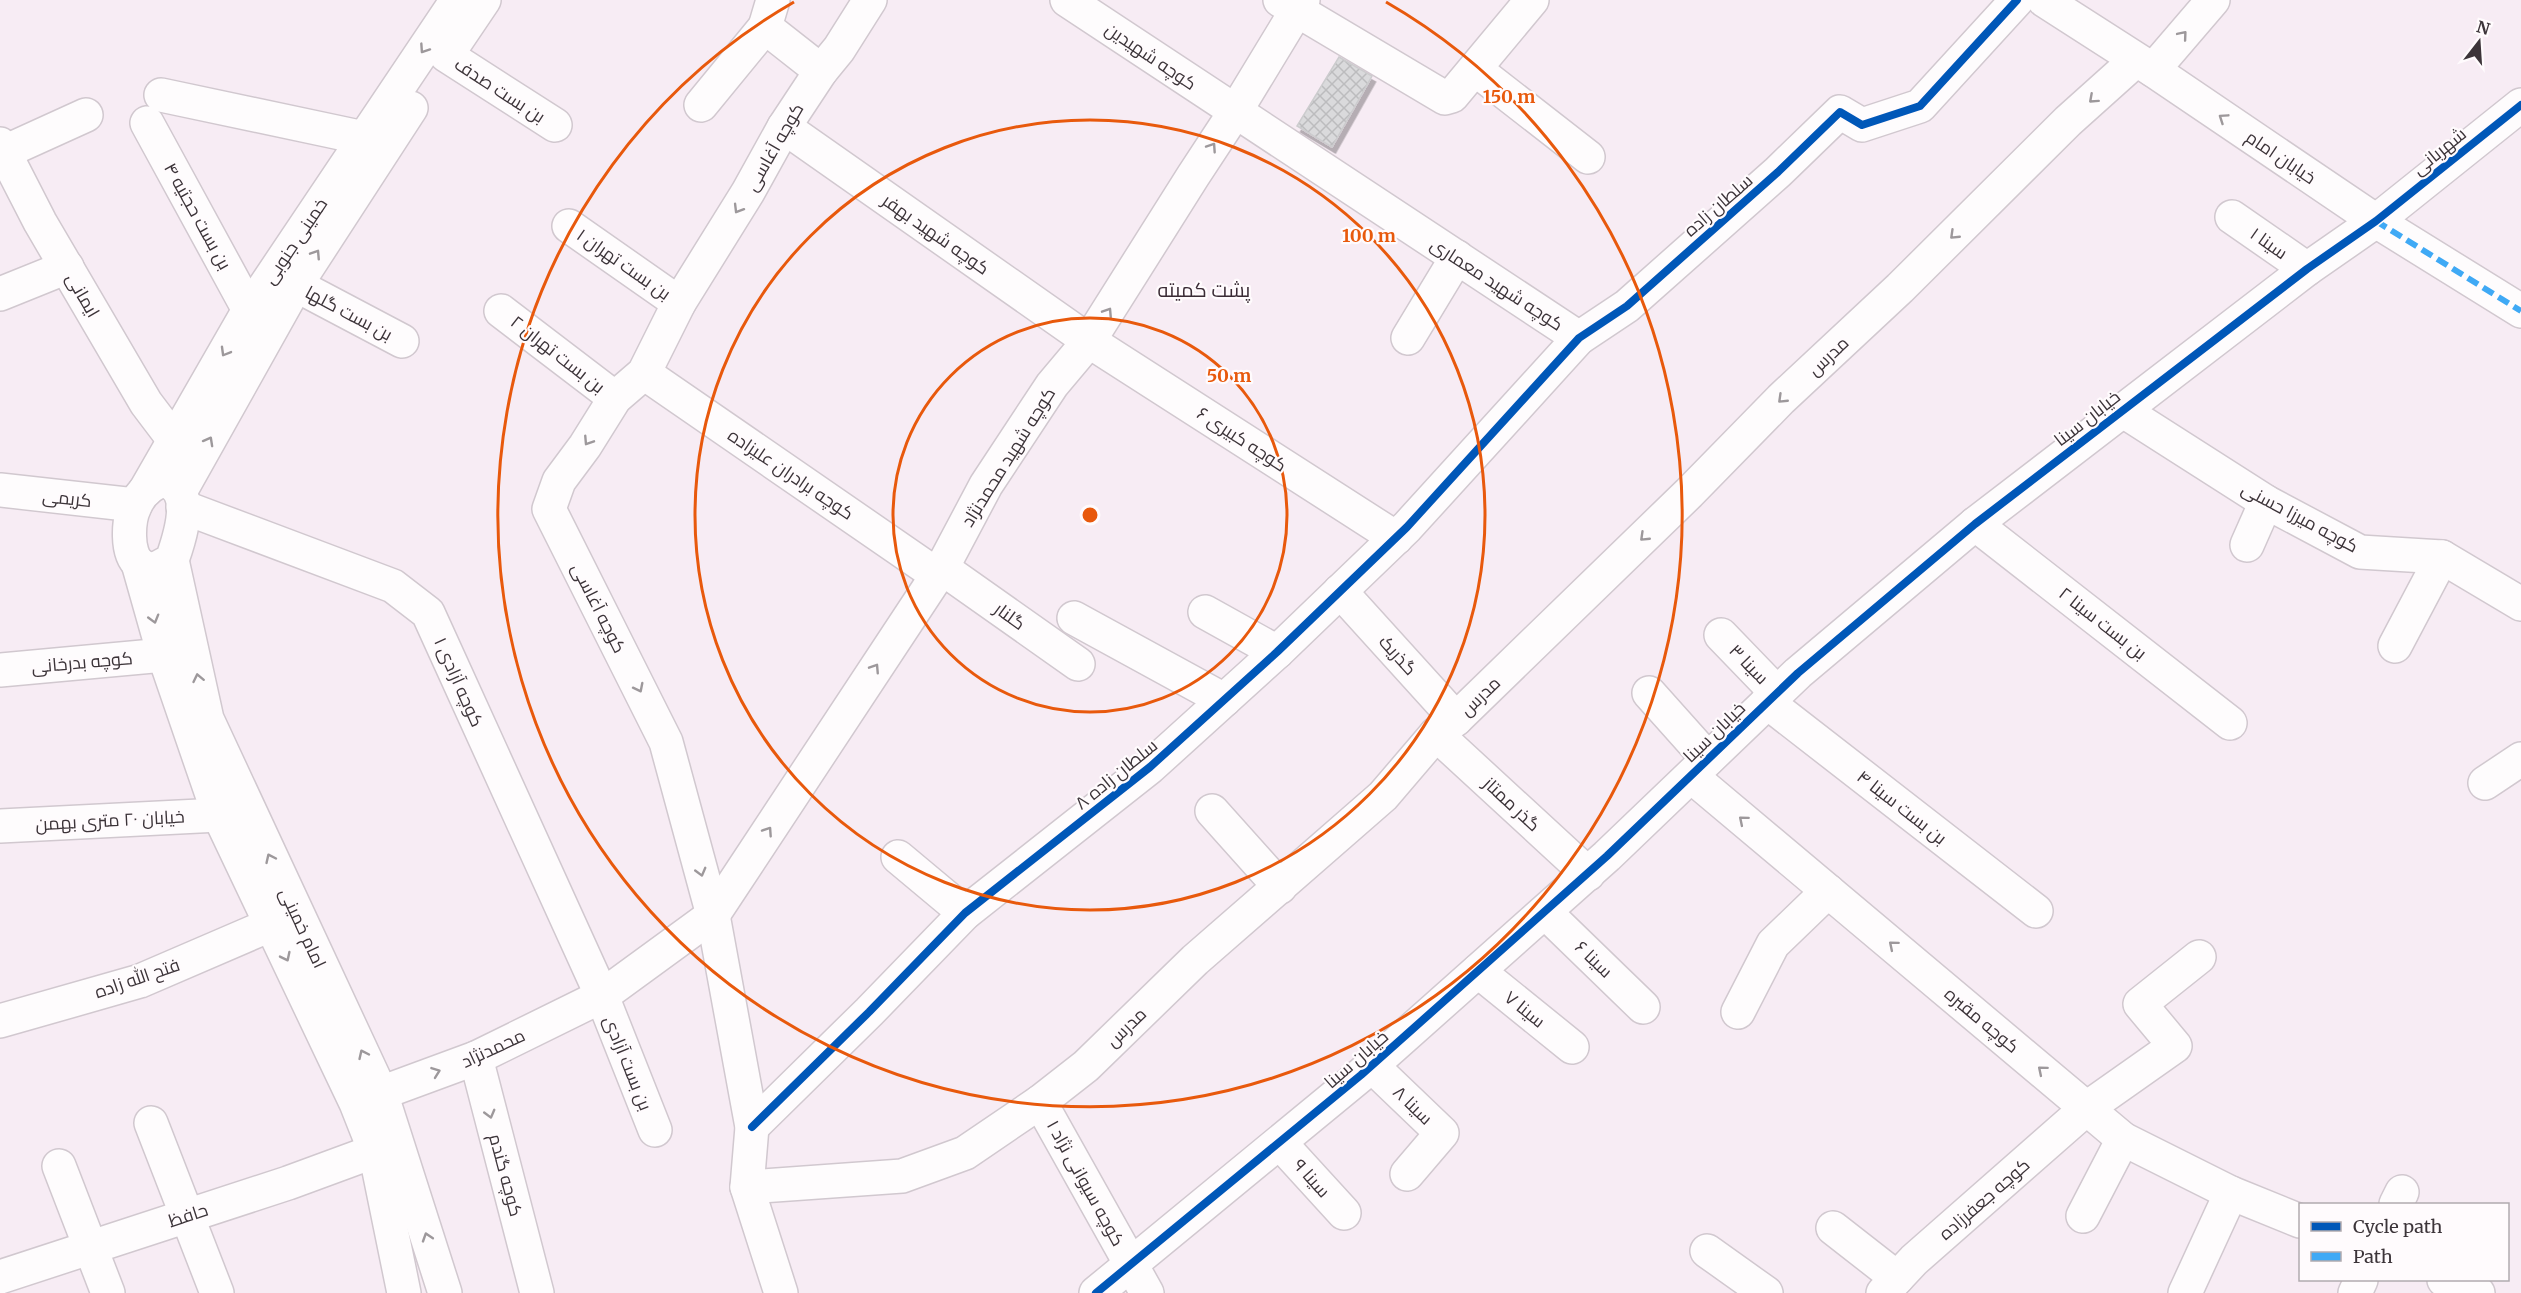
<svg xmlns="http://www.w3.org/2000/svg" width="2521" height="1293" viewBox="0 0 2521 1293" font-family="Merriweather,Cairo,serif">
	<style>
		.building { fill: url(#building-cross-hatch); stroke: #ccccce; stroke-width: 1.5; filter: url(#shadow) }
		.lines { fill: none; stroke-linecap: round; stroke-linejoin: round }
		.minor-casing { stroke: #d1c8cf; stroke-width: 36 }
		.major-casing { stroke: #d1c8cf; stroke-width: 36 }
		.minor { stroke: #fefcfd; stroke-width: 33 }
		.major { stroke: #fefcfd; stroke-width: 33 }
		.quiet { stroke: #3fa9f5; stroke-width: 6; stroke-dasharray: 12 6; stroke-linecap: butt }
		.cycleway-casing { stroke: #fffbfd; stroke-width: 11 }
		.cycleway { stroke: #0057b8; stroke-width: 8 }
		.oneway { stroke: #9d989b }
		.ring { fill: none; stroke: #e8590c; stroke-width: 3 }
		.labels { text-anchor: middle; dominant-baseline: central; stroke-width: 4.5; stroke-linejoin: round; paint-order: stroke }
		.street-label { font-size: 18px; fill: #3c3439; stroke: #fffbfd }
		.neighbourhood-label { font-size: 20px; fill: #3a2b35; stroke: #fffbfd }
		.centre { fill: #e8590c; stroke: #fffbfd; stroke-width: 3 }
		.ring-label { font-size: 18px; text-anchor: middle; font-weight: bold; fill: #e8590c; stroke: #fffbfd; stroke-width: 4.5; stroke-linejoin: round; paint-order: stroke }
	</style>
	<defs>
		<pattern id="building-cross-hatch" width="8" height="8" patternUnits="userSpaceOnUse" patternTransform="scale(1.5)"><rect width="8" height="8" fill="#dadadc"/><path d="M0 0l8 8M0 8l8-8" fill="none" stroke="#bcbcbe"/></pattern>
		<filter id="shadow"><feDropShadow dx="3.5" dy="6" stdDeviation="0" flood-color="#0004"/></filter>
	</defs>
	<rect width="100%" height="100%" fill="#f7ecf4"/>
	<path class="building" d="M 1339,57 L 1372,76 L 1332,147 L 1297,126 Z"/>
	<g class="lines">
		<g class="minor-casing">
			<g id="minor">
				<path d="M 773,0 L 765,27 L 821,71"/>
				<path d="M 1067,0 L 1579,338"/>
				<path d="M 1280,0 L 1445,98 L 1452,96 L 1532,0"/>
				<path d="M 446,55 L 555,125"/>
				<path d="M 1475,69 L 1588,157"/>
				<path d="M 2153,70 L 2213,0"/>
				<path d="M 161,95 L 364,138"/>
				<path d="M 701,105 L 765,27"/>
				<path d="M 147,123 L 249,310"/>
				<path d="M 784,127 L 1089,341 L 1396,538"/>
				<path d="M 0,144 L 40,222 L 146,403 L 174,440"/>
				<path d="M 0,154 L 86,115"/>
				<path d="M 2232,217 L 2307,269"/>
				<path d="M 2376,221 L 2521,311"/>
				<path d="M 569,226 L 679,303"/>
				<path d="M 296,285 L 402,341"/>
				<path d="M 0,294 L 67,267"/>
				<path d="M 501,311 L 615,398"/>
				<path d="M 1408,338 L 1457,257"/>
				<path d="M 644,373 L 937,575"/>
				<path d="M 2122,410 L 2266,502 L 2360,552 L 2442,557 L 2521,604"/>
				<path d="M 0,490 L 135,505"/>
				<path d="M 183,507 L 393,586 L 428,613 L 602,996 L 655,1130"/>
				<path d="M 1975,524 L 2230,723"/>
				<path d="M 2247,545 L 2266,502"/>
				<path d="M 942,568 L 1078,664"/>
				<path d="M 1340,591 L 1456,719"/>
				<path d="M 1205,612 L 1277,652"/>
				<path d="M 1074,618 L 1224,700"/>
				<path d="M 1721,635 L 1777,693"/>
				<path d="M 2395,646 L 2442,557"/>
				<path d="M 0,670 L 164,655"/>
				<path d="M 1649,693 L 1708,759"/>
				<path d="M 1767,702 L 2036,911"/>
				<path d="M 1436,734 L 1588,874"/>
				<path d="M 1691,776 L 2123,1139 L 2231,1193 L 2300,1221"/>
				<path d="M 2485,783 L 2521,759"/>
				<path d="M 1212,811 L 1280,887"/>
				<path d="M 0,826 L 219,815"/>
				<path d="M 898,857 L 965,913"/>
				<path d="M 1545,912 L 1643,1007"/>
				<path d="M 1478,971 L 1572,1047"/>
				<path d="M 1738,1012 L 1773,944 L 1828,891"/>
				<path d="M 0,1021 L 140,981 L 270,925"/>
				<path d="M 476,1058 L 537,1293"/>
				<path d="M 1372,1066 L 1442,1133 L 1407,1174"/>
				<path d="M 381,1093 L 476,1058 L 602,996 L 713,915 L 942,568 L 986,485 L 1052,385 L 1089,341 L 1193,176 L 1235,112 L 1303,0"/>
				<path d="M 1040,1102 L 1147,1293"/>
				<path d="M 151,1123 L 217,1293"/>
				<path d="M 752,1127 L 869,1012 L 965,913 L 1150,767 L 1277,652 L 1407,527 L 1579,338 L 1627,306 L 1778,172 L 1840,112 L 1862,125 L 1920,106 L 2017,0"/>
				<path d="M 1280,1143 L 1344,1213"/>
				<path d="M 59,1166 L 108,1293"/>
				<path d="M 747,1187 L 902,1176 L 965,1153 L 1040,1102 L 1086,1066 L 1195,960 L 1383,796 L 1436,734 L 1456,719 L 1689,493 L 1781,399 L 1900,288 L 2068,121 L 2136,60"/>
				<path d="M 2396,1204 L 2402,1192"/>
				<path d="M 2083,1216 L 2123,1139"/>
				<path d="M 1833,1228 L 1897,1278"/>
				<path d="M 1707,1251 L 1766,1293"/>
				<path d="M 0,1277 L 288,1183 L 375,1151"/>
				<path d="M 2444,1280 L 2478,1293"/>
				<path d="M 781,1293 L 747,1187 L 752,1127 L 713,915 L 666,742 L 549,509 L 559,481 L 585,446 L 615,398 L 644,373 L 679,303 L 748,192 L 784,127 L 821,71 L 839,49 L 870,0"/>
				<path d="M 1096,1293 L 1361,1075 L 1607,856 L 1798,673 L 1975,524 L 2307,269 L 2376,221 L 2521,105"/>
				<path d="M 1883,1293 L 1914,1260 L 2087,1108 L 2175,1046 L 2140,1004 L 2199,957"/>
				<path d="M 2185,1293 L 2231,1193"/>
				<path d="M 2355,1293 L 2361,1280"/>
			</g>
		</g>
		<g class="major-casing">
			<g id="major">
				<path d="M 2044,0 L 2153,70 L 2376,221"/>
				<path d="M 455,43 L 484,0"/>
				<path d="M 166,479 C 170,482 177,487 180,492 C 189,510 178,543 172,560 L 152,571 C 148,569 143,567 139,564 C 126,553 128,520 135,506 C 141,492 152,483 166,479 Z"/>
				<path d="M 145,491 L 249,310 L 457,0"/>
				<path d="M 180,492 L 296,285 L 411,108"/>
				<path d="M 172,560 L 207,719 L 381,1093 L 445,1293"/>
				<path d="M 138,563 L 164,655 L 219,815 L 356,1103 L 375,1151 L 404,1293"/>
			</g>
		</g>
		<use href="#minor" class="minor"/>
		<use href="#major" class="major"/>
		<path class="quiet" d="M 2376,221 L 2521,311"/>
		<g class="cycleway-casing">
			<g id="cycleway">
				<path d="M 752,1127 L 869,1012 L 965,913 L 1150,767 L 1277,652 L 1407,527 L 1579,338 L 1627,306 L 1778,172 L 1840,112 L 1862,125 L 1920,106 L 2017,0"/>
				<path d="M 1096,1293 L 1361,1075 L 1607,856 L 1798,673 L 1975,524 L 2307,269 L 2376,221 L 2521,105"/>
			</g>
		</g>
		<use href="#cycleway" class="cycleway"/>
	</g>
	<defs><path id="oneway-chevron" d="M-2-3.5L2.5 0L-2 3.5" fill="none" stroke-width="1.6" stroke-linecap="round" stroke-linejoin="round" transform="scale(1.5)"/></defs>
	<g class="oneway">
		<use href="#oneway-chevron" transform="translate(2183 35) rotate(-50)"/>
		<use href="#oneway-chevron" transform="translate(424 49) rotate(124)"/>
		<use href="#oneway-chevron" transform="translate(2093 99) rotate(138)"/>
		<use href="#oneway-chevron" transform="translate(2223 118) rotate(-146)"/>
		<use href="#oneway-chevron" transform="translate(1212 147) rotate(-56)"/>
		<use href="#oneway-chevron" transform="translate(738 209) rotate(121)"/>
		<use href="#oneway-chevron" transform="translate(1954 235) rotate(136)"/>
		<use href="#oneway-chevron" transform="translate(316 254) rotate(-57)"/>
		<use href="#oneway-chevron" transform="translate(1108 312) rotate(-57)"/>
		<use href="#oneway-chevron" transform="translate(225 352) rotate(120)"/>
		<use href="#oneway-chevron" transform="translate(1782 399) rotate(136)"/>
		<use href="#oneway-chevron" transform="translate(209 441) rotate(-61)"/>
		<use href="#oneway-chevron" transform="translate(588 441) rotate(123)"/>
		<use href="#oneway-chevron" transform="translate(1644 537) rotate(136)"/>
		<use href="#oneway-chevron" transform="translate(154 619) rotate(74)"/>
		<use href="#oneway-chevron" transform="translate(875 668) rotate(-57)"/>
		<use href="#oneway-chevron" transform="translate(198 678) rotate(-102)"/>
		<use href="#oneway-chevron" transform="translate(639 688) rotate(63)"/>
		<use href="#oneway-chevron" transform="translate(1743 820) rotate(-140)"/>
		<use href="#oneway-chevron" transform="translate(768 831) rotate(-56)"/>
		<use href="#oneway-chevron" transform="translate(270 858) rotate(-115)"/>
		<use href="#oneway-chevron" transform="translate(701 872) rotate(75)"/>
		<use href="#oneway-chevron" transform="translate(1893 945) rotate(-140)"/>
		<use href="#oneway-chevron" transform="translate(286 957) rotate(64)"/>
		<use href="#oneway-chevron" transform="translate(363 1054) rotate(-115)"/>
		<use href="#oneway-chevron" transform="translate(2042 1070) rotate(-140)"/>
		<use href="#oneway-chevron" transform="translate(436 1072) rotate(-20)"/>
		<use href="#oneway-chevron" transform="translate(490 1114) rotate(75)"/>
		<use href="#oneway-chevron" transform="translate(427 1237) rotate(-108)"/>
	</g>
	<g class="ring">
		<circle cx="1090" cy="515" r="197"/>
		<circle cx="1090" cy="515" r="395"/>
		<path d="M1386 2A592 592 0 1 1 794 2"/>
	</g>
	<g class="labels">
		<g class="street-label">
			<text transform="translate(1151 56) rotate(34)">کوچه شهیدین</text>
			<text transform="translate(500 90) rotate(33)">بن بست صدف</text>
			<text transform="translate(774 147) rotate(-60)">کوچه آغاسی</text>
			<text transform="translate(2439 151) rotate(-39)">شهربانی</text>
			<text transform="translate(2281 157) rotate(34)">خیابان امام</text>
			<text transform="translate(1718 205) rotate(-41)">سلطان زاده</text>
			<text transform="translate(198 216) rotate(61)">بن بست حجتیه ۴</text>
			<text transform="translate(936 234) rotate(35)">کوچه شهید بهفر</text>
			<text transform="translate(295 241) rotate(-56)">خمینی جنوبی</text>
			<text transform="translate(2269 243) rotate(35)">سینا ۱</text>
			<text transform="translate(624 264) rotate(35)">بن بست تهران ۱</text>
			<text transform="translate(1497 284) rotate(33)">کوچه شهید معماری</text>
			<text transform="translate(83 295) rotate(60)">ایمانی</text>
			<text transform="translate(349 313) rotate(28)">بن بست گلها</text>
			<text transform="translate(558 354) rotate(38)">بن بست تهران ۲</text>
			<text transform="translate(1828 356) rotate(-43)">مدرس</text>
			<text transform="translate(2087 418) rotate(-38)">خیابان سینا</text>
			<text transform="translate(1242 439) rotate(33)">کوچه کبیری ۶</text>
			<text transform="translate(1008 457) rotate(-58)">کوچه شهید محمدنژاد</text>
			<text transform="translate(791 474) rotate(34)">کوچه برادران علیزاده</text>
			<text transform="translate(67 498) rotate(6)">کریمی</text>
			<text transform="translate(2300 517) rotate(28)">کوچه میرزا حسنی</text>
			<text transform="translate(599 608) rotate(63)">کوچه آغاسی</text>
			<text transform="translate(1010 616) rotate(36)">گلنار</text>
			<text transform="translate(2103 623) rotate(38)">بن بست سینا ۲</text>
			<text transform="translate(1398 655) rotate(48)">گذریک</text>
			<text transform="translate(82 662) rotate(-5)">کوچه بدرخانی</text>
			<text transform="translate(1749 664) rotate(46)">سینا ۳</text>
			<text transform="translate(459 682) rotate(66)">کوچه آزادی ۱</text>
			<text transform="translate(1480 696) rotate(-44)">مدرس</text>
			<text transform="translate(1714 732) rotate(-44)">خیابان سینا</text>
			<text transform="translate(1116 774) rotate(-39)">سلطان زاده ۸</text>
			<text transform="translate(1512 804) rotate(43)">گذر ممتاز</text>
			<text transform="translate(1902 807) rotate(38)">بن بست سینا ۴</text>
			<text transform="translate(110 820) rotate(-3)">خیابان ۲۰ متری بهمن</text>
			<text transform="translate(303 928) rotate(65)">امام خمینی</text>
			<text transform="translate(1594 959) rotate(44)">سینا ۶</text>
			<text transform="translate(137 978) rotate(-19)">فتح الله زاده</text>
			<text transform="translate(1525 1009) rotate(39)">سینا ۷</text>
			<text transform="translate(1982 1020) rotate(40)">کوچه مقبره</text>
			<text transform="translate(1126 1027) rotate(-44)">مدرس</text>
			<text transform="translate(493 1048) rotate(-25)">محمدنژاد</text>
			<text transform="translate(1356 1059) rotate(-41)">خیابان سینا</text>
			<text transform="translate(628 1063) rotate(68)">بن بست آزادی</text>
			<text transform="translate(1413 1105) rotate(44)">سینا ۸</text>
			<text transform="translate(506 1175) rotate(75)">کوچه گندم</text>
			<text transform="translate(1312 1178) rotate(48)">سینا ۹</text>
			<text transform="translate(1086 1183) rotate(61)">کوچه سیوانی نژاد ۱</text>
			<text transform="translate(1984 1199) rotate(-41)">کوچه جعفرزاده</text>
			<text transform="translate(188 1215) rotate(-18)">حافظ</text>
		</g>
		<g class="neighbourhood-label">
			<text x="1204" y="289">پشت کمیته</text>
		</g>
	</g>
	<circle cx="1090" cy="515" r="9" class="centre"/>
	<g class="ring-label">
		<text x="1509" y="103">150 m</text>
		<text x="1369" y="242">100 m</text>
		<text x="1229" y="382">50 m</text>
	</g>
	<rect x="2299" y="1203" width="210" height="78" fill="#fffbfd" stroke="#b1abaf" stroke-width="1.5"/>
	<rect x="2311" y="1222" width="30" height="9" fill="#0057b8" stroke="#b1abaf" stroke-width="1.5"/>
	<text x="2353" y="1233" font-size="18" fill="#3c3439">Cycle path</text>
	<rect x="2311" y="1252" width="30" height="9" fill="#3fa9f5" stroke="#b1abaf" stroke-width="1.5"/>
	<text x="2353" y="1263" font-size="18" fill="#3c3439">Path</text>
	<g transform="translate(2479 42) rotate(17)" stroke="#fffbfd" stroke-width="4.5" paint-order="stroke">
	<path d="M0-4.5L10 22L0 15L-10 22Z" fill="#3c3439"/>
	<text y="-9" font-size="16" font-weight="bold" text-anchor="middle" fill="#3c3439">N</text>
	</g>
</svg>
